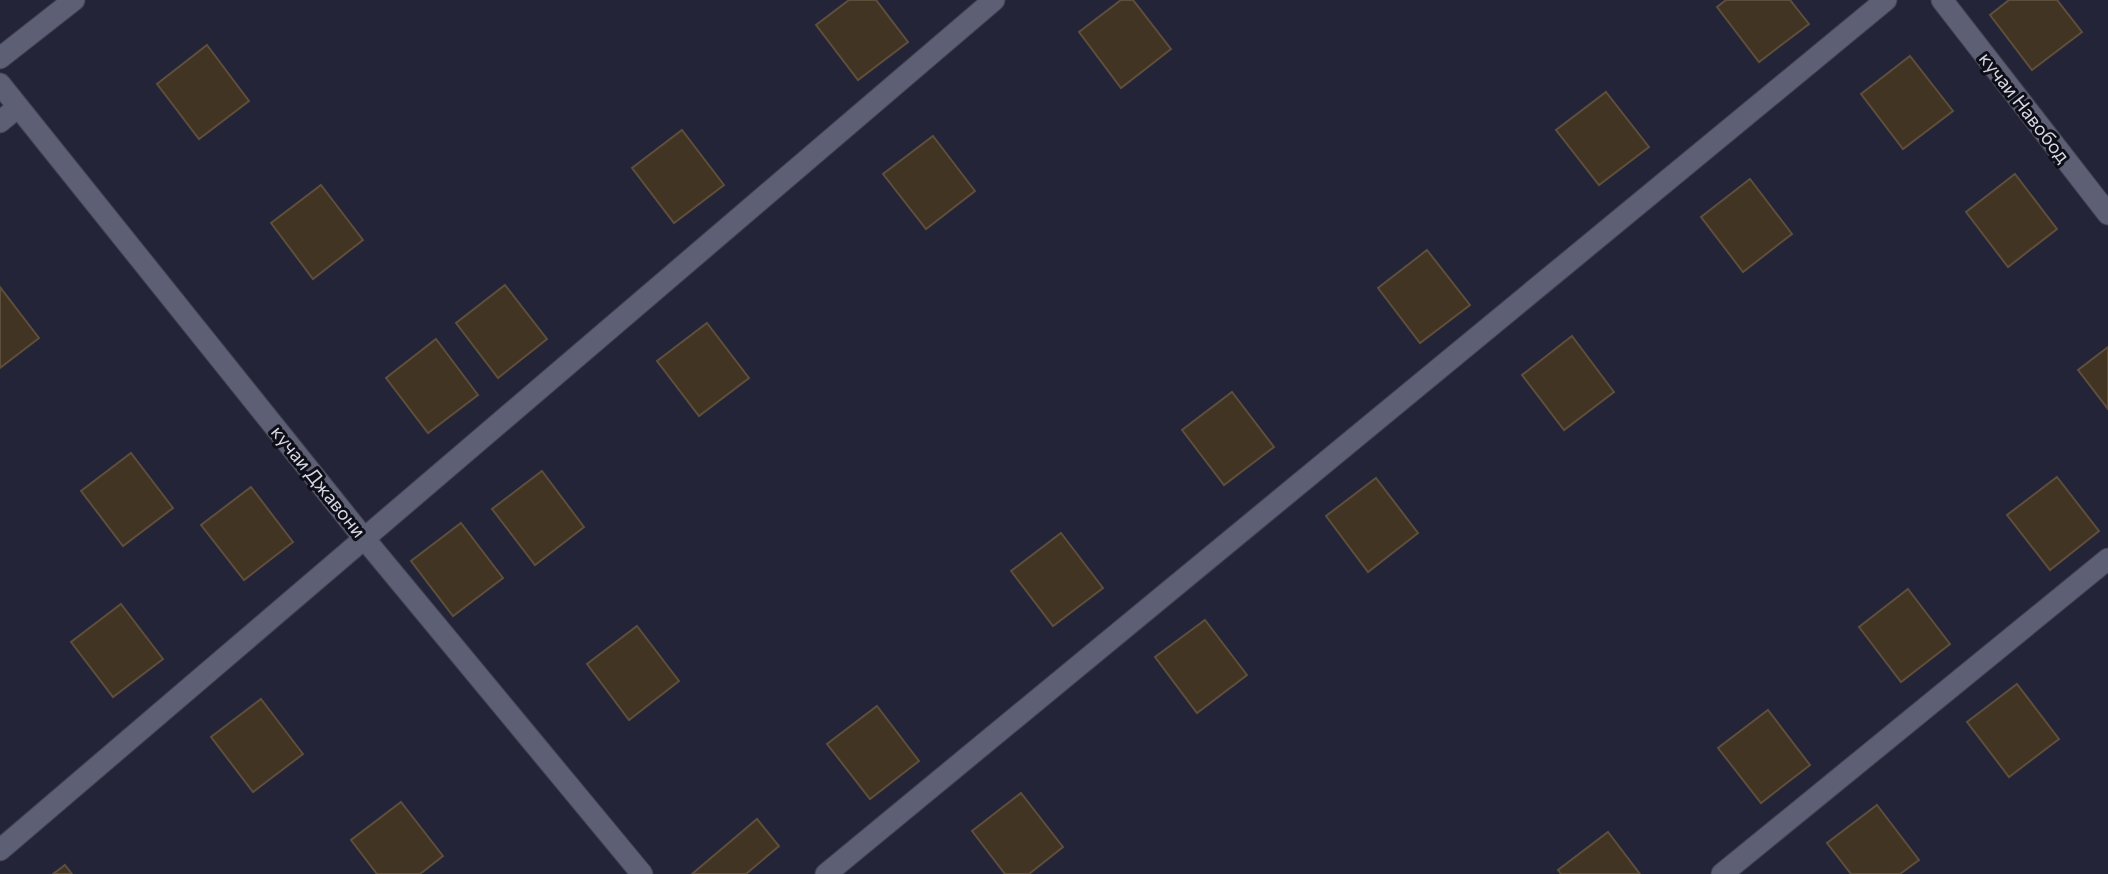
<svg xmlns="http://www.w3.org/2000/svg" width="2108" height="874" viewBox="0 0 2108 874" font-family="Commissioner,sans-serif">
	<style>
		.building { fill: #423422; stroke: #5e4f3c; stroke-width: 2 }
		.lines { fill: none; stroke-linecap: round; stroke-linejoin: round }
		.street-casing { stroke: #414251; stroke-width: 23 }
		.street { stroke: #5d5f75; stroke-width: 21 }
		.labels { text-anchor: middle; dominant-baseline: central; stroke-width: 6; stroke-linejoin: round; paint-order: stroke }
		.street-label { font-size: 19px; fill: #d6d7e4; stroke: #0e0e17 }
	</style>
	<rect width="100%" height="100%" fill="#232437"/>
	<g class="building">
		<path d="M 849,0 L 876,0 L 908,42 L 858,80 L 816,25 Z"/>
		<path d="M 1121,0 L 1133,0 L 1171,49 L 1121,88 L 1079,32 Z"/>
		<path d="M 1726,0 L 1790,0 L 1809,24 L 1759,62 L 1717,7 Z"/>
		<path d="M 2009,0 L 2057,0 L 2082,32 L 2032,70 L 1990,15 Z"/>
		<path d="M 207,45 L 249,101 L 199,139 L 157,84 Z"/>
		<path d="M 1910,56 L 1953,111 L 1903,149 L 1861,94 Z"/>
		<path d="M 1606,92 L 1649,147 L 1599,185 L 1556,130 Z"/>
		<path d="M 682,130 L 724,185 L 674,223 L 632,168 Z"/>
		<path d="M 933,136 L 975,191 L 926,229 L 883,174 Z"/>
		<path d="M 2015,174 L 2057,229 L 2008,267 L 1966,212 Z"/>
		<path d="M 1750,179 L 1792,234 L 1743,272 L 1701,217 Z"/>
		<path d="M 321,185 L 363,240 L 313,279 L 271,223 Z"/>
		<path d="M 1427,250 L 1470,305 L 1420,343 L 1378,288 Z"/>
		<path d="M 505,285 L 547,339 L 498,378 L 456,323 Z"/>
		<path d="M 0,287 L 39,338 L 0,368 Z"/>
		<path d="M 707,323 L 749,378 L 699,416 L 657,361 Z"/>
		<path d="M 1572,336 L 1614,392 L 1564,430 L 1522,375 Z"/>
		<path d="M 436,339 L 478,395 L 428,433 L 386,378 Z"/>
		<path d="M 2108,347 L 2108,409 L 2078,370 Z"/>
		<path d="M 1232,392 L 1274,447 L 1224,485 L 1182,430 Z"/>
		<path d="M 131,453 L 173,508 L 123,546 L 81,491 Z"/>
		<path d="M 542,471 L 584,527 L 535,565 L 492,509 Z"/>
		<path d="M 2057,477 L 2099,531 L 2050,570 L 2007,515 Z"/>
		<path d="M 1376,478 L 1418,533 L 1368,572 L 1326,516 Z"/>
		<path d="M 251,487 L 293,542 L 244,580 L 201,525 Z"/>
		<path d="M 461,523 L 503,578 L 453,616 L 411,561 Z"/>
		<path d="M 1061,533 L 1103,588 L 1053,626 L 1011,571 Z"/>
		<path d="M 1908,589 L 1950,644 L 1901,682 L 1859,627 Z"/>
		<path d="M 121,604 L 163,659 L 113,697 L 71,642 Z"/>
		<path d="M 1205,620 L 1247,675 L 1197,713 L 1155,657 Z"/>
		<path d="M 637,626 L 679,681 L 629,720 L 587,664 Z"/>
		<path d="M 2017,684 L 2059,739 L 2009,777 L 1967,722 Z"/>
		<path d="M 261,699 L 303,754 L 253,792 L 211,737 Z"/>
		<path d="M 877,706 L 919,761 L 870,799 L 827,744 Z"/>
		<path d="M 1768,710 L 1810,765 L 1761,803 L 1718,748 Z"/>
		<path d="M 1021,793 L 1063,847 L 1029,874 L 1005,874 L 972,831 Z"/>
		<path d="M 401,802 L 443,856 L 420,874 L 377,874 L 351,840 Z"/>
		<path d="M 1877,805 L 1919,860 L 1900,874 L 1851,874 L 1827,843 Z"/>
		<path d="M 757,819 L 779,846 L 746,874 L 692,874 Z"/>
		<path d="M 1608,832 L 1640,874 L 1561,874 L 1558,870 Z"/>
		<path d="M 65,865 L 72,874 L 53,874 Z"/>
	</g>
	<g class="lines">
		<g class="street-casing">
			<g id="street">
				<path d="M 1942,0 L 2108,214"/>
				<path d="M 0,58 L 74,0"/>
				<path d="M 0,84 L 363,537 L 642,874"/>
				<path d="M 0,122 L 18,107"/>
				<path d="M 0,850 L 994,0"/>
				<path d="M 826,874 L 1886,0"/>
				<path d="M 1722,874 L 2108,559"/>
			</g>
		</g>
		<use href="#street" class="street"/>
	</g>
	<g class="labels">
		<g class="street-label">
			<text transform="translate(2025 107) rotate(52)">кучаи Навобод</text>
			<text transform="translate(319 481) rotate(51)">кучаи Джавони</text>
		</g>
	</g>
</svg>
